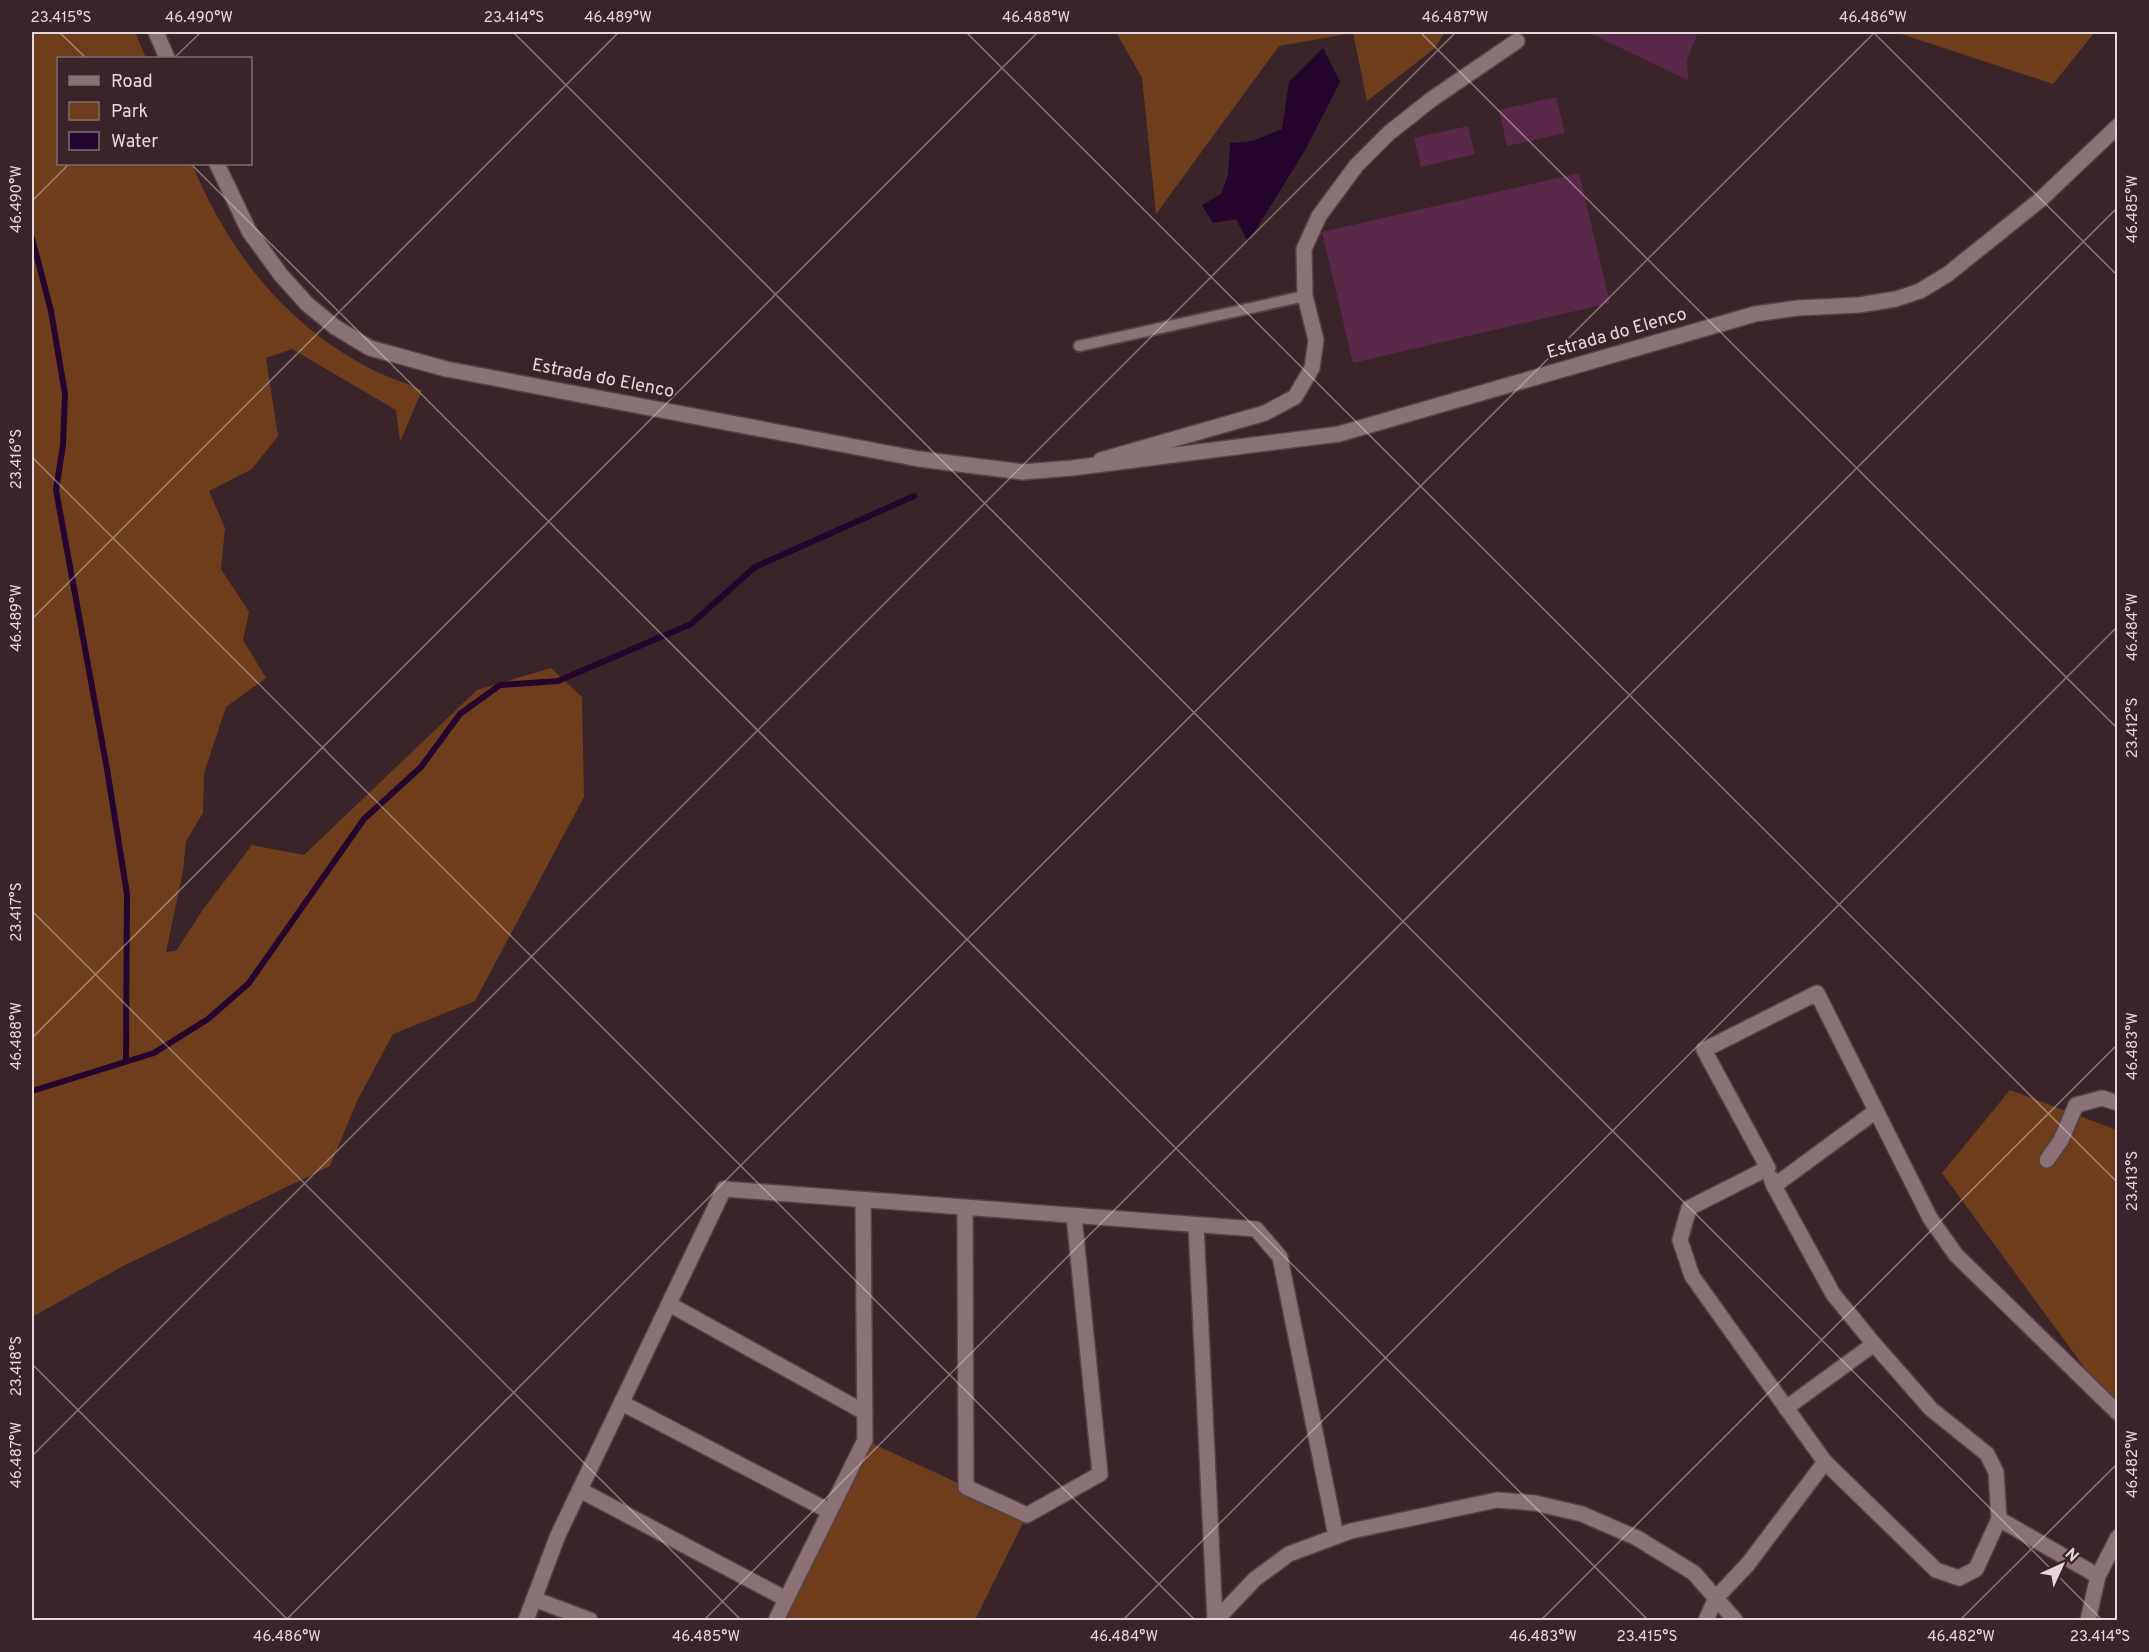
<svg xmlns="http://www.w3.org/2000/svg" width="2149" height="1652" viewBox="0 0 2149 1652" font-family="Overpass,sans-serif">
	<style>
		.green { fill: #6e3e1c }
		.water { fill: #25042e }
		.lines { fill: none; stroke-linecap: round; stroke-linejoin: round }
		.stream { stroke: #25042e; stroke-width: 6 }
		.building { fill: #592748 }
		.service-casing { stroke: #534246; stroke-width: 14 }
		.minor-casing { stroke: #534246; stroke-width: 18 }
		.tertiary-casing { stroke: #534246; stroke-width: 18 }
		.service { stroke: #8a7176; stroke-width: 10 }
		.minor { stroke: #8a7176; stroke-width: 15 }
		.tertiary { stroke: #8a7176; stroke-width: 15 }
		.ticks { fill: none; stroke: #e6d8da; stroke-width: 1.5; stroke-opacity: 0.45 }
		.labels { text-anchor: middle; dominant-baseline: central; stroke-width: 4.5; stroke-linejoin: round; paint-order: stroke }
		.street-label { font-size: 18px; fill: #e6d8da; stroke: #392429 }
		.neatline { fill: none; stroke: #e6d8da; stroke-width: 2 }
		.ticks-label { font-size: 15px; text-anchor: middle; fill: #e6d8da }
	</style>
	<rect width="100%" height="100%" fill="#392429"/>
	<g class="green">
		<path d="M 32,32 L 135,32 L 146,58 L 58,58 L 58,164 L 192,164 C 229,253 287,327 375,371 C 390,378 406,383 422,390 L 400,442 L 396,410 L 292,349 L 266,358 L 278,436 L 252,469 L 209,491 L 225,528 L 221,569 L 249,612 L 243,640 L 266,678 L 226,707 L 204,773 L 203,813 L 186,841 L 183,871 L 166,952 L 176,951 L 204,908 L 252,845 L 304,855 L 477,690 L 551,668 L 582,697 L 584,797 L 475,1001 L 393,1034 L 358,1099 L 330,1166 L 123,1266 L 32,1317 Z"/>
		<path d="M 1116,32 L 1445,32 L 1434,49 L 1367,101 L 1353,33 L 1279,46 L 1156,214 L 1142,78 Z"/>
		<path d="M 1895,32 L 2095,32 L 2053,84 Z"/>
		<path d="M 2010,1090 L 2117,1130 L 2117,1412 L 1942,1173 Z"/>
		<path d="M 865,1440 L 1027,1515 L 975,1620 L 776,1620 Z"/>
	</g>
	<path class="water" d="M 1323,48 L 1340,82 L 1304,152 L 1248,242 L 1236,219 L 1213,223 L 1202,205 L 1221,194 L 1228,175 L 1230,143 L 1252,141 L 1282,129 L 1289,82 Z"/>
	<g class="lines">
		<g class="stream">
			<path d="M 32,238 L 51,311 L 65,394 L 63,445 L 56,490 L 107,769 L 127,894 L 126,1061"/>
			<path d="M 32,1091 L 154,1053 L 208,1019 L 249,983 L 364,819 L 421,767 L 460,714 L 500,685 L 558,681 L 691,624 L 755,567 L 914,496"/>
		</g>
	</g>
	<g class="building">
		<path d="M 1587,32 L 1698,32 L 1687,60 L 1688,80 Z"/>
		<path d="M 1556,97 L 1565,133 L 1507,146 L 1499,110 Z"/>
		<path d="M 1468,126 L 1475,154 L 1421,167 L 1414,138 Z"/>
		<path d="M 1579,173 L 1610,303 L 1353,363 L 1322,232 Z"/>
	</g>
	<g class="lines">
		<g class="service-casing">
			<path id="service" d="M 1079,346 L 1305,296"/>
		</g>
		<g class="minor-casing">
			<g id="minor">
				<path d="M 1101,460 L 1265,413 L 1295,397 L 1312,368 L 1316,340 L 1305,296 L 1304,249 L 1319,216 L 1356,166 L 1389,133 L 1432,99 L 1517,41"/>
				<path d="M 2047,1160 L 2061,1140 L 2076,1105 L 2102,1098 L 2118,1103"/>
				<path d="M 1771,1178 L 1774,1186 L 1876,1111"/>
				<path d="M 1774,1186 L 1833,1294 L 1874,1344 L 1786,1408"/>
				<path d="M 965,1207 L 966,1487 L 1027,1515 L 1100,1474 L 1074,1216"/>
				<path d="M 1196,1225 L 1215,1620"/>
				<path d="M 669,1304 L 864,1412"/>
				<path d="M 622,1403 L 829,1511"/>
				<path d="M 1825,1462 L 1936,1570 L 1959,1578 L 1976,1569 L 1999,1519 L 1996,1472 L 1987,1454 L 1931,1409 L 1874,1344"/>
				<path d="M 580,1490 L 786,1599"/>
				<path d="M 1999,1519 L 2098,1576"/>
				<path d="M 534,1599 L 590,1620"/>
				<path d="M 526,1620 L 558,1535 L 724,1189 L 1256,1229 L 1280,1257 L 1336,1536"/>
				<path d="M 776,1620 L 865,1440 L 863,1200"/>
				<path d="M 1216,1620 L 1255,1579 L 1289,1554 L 1351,1531 L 1497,1500 L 1535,1503 L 1582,1514 L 1637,1538 L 1694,1573 L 1735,1620"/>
				<path d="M 1706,1620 L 1716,1598 L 1748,1564 L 1825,1462 L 1692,1276 L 1680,1240 L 1689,1208 L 1768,1168 L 1704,1050 L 1817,993 L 1930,1218 L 1956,1255 L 2118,1413"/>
				<path d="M 2088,1620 L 2098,1576 L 2118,1537"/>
			</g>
		</g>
		<g class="tertiary-casing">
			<g id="tertiary">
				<path d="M 156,32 L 167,58"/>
				<path d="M 217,164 L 249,231 L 281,275 L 307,304 L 335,327 L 370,348 L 446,369 L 919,459 L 1023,472 L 1072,468 L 1339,434 L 1755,314 L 1798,308 L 1859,305 L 1896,299 L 1920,291 L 1948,274 L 2040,200 L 2118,126"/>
			</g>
		</g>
		<use href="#service" class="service"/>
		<use href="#minor" class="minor"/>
		<use href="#tertiary" class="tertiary"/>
	</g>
	<path class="ticks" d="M 59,32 L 86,58M 513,32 L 2102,1620M 966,32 L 2118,1183M 1420,32 L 2118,729M 1873,32 L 2118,276M 174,58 L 201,32M 191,164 L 1648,1620M 32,201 L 69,164M 32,457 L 1195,1620M 32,619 L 619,32M 32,911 L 741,1620M 32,1038 L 1038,32M 32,1364 L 288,1620M 32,1456 L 1456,32M 286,1620 L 1875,32M 704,1620 L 2118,207M 1123,1620 L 2118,626M 1541,1620 L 2118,1044M 1960,1620 L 2118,1463"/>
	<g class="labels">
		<g class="street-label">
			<text transform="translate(1617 334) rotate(-16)">Estrada do Elenco</text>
			<text transform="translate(603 379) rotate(11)">Estrada do Elenco</text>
		</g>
	</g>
	<rect width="2149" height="1652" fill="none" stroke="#392429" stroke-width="66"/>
	<rect x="57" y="57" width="195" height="108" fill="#392429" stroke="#7e6c70" stroke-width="1.5"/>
	<rect x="69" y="76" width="30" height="9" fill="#8a7176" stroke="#7e6c70" stroke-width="1.5"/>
	<text x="111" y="87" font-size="18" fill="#e6d8da">Road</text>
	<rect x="69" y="102" width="30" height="18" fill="#6e3e1c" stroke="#7e6c70" stroke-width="1.5"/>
	<text x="111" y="117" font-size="18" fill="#e6d8da">Park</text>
	<rect x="69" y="132" width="30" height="18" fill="#25042e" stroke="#7e6c70" stroke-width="1.5"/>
	<text x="111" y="147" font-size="18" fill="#e6d8da">Water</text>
	<g transform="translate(2062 1565) rotate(45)" stroke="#392429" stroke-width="4.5" paint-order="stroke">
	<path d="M0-4.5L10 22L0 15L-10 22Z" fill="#e6d8da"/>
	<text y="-9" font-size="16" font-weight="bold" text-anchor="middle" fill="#e6d8da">N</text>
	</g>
	<rect x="33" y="33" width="2083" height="1586" class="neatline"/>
	<g class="ticks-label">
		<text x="61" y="22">23.415°S</text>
		<text x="199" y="22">46.490°W</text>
		<text x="514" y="22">23.414°S</text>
		<text x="618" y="22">46.489°W</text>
		<text x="1036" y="22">46.488°W</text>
		<text x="1455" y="22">46.487°W</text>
		<text x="1873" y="22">46.486°W</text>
		<text transform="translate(16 199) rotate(-90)" y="5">46.490°W</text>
		<text transform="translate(2132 209) rotate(-90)" y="5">46.485°W</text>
		<text transform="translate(16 459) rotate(-90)" y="5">23.416°S</text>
		<text transform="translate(16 618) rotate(-90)" y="5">46.489°W</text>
		<text transform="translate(2132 627) rotate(-90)" y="5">46.484°W</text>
		<text transform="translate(2132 728) rotate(-90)" y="5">23.412°S</text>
		<text transform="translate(16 912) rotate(-90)" y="5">23.417°S</text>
		<text transform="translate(16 1036) rotate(-90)" y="5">46.488°W</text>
		<text transform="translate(2132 1046) rotate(-90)" y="5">46.483°W</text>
		<text transform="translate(2132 1181) rotate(-90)" y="5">23.413°S</text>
		<text transform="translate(16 1366) rotate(-90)" y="5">23.418°S</text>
		<text transform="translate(16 1455) rotate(-90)" y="5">46.487°W</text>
		<text transform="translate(2132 1464) rotate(-90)" y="5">46.482°W</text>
		<text x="287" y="1641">46.486°W</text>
		<text x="706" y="1641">46.485°W</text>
		<text x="1124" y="1641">46.484°W</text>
		<text x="1543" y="1641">46.483°W</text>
		<text x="1647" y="1641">23.415°S</text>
		<text x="1961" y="1641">46.482°W</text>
		<text x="2100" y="1641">23.414°S</text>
	</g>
</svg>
